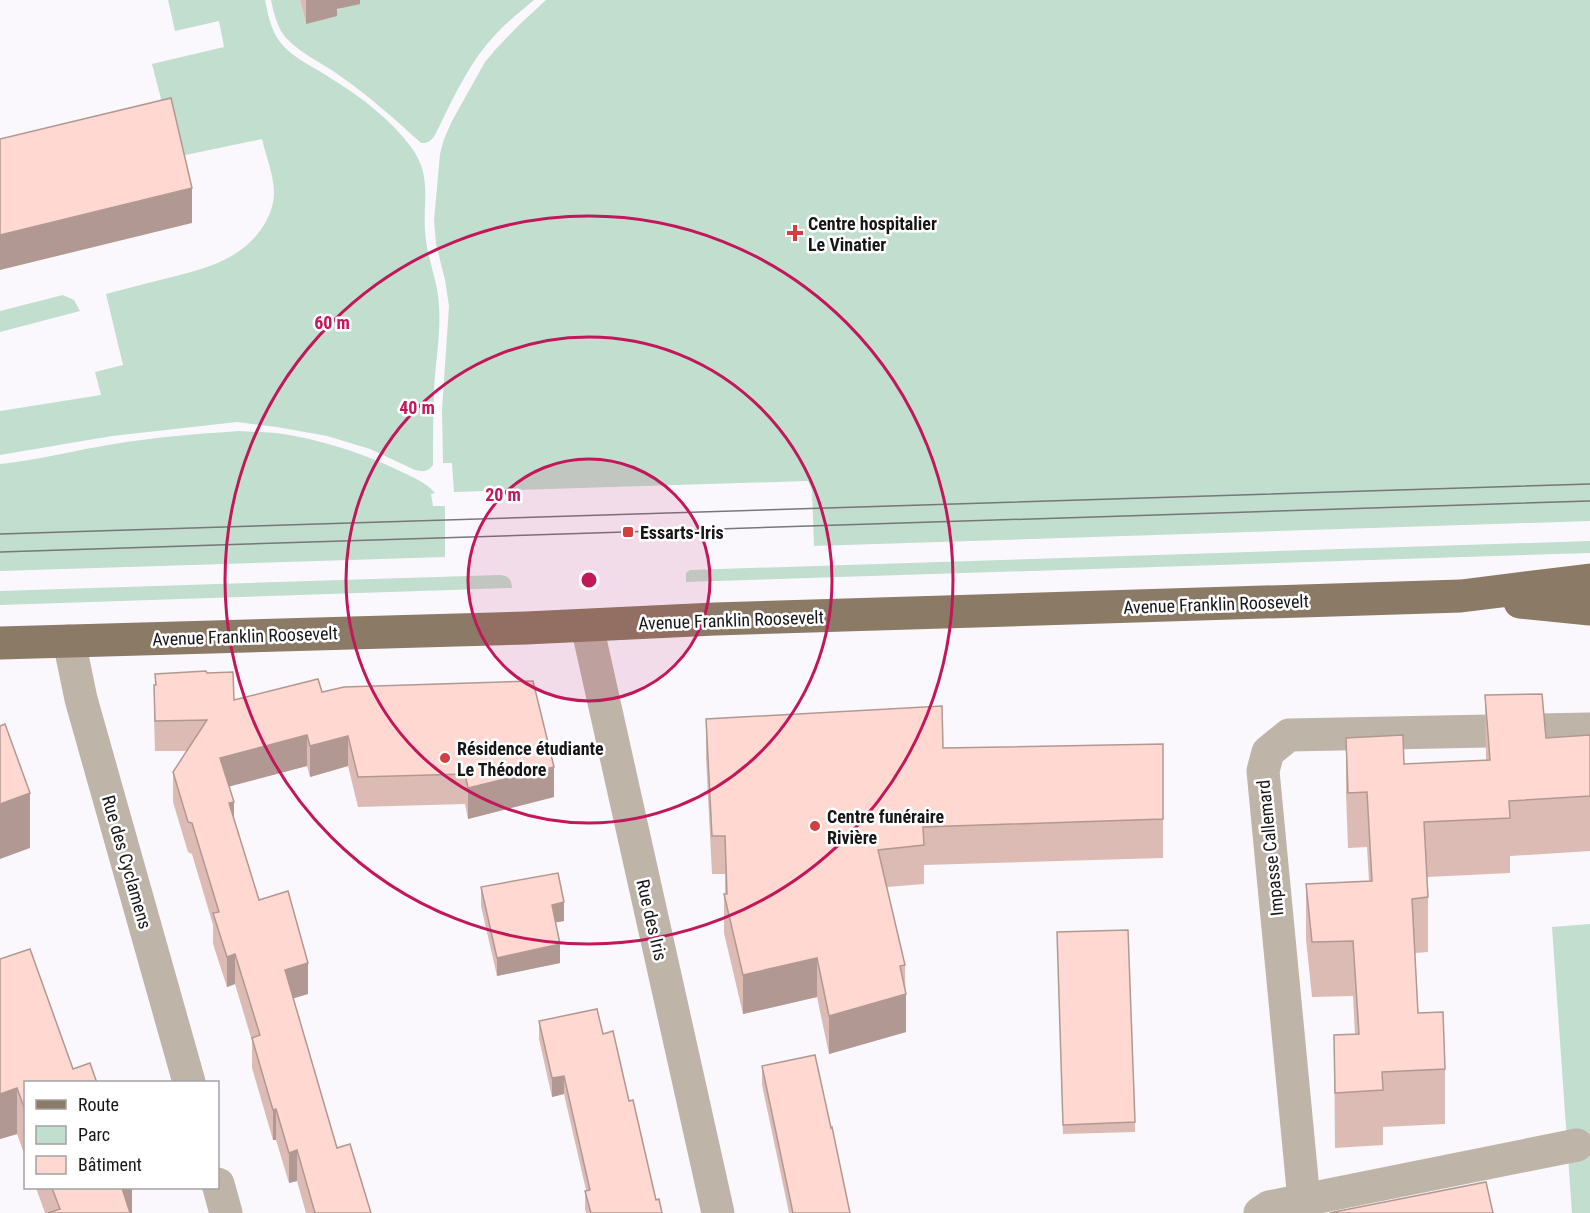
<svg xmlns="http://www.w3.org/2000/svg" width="1590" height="1213" viewBox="0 0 1590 1213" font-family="'Roboto Condensed',sans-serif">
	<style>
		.green { fill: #c2dece }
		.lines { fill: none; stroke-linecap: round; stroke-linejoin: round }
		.street { stroke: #beb4a8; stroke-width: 33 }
		.primary { stroke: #8b7a65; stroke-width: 33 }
		.tram { stroke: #777679; stroke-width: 1.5 }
		.wall { fill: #dbbbb4 }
		.shaded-wall { fill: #b29892 }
		.building { fill: #ffd9d1; stroke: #b29892; stroke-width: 1.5 }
		.ring { fill: none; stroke: #c2185b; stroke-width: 3 }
		.poi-dot { fill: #cf403e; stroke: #fff; stroke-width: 2 }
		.labels { text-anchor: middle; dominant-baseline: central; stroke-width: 5; stroke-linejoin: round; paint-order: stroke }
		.poi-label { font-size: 18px; font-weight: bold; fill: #161517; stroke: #fff; text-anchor: start }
		.street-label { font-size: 18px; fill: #161517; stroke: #fff }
		.centre { fill: #c2185b; stroke: #fff; stroke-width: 3 }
		.ring-label { font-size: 18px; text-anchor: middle; font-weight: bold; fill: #c2185b; stroke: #fff; stroke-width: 5; stroke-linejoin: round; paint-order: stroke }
	</style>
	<rect width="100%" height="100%" fill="#faf8fd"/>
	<g class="green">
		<path d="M 168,0 L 265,0 C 268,15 271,30 280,42 C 293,59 315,67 332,79 C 361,97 390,119 411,147 C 432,175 423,199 425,230 C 426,256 438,280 439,306 C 441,335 435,364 434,392 C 433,417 433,441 433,465 C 428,472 423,472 415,470 L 370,449 L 327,436 L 277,427 L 237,422 L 112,436 L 0,455 L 0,411 L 101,395 L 95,372 L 123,365 L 106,294 C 125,289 144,284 164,279 C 203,269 243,261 265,223 C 270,215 274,203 274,193 C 274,175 266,157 262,139 L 176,157 L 152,64 L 224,47 L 219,21 L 175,31 Z"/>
		<path d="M 271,0 L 300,0 L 306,24 L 359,0 L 534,0 C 521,11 507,22 496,34 C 471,60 455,94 440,125 C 435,134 433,144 421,143 C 396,120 371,98 343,78 C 325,64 302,55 286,38 C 277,27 274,14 271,0 Z"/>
		<path d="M 546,0 L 1590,0 L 1590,521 L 814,546 L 812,490 L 808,481 L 454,492 L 452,463 L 443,463 L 442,410 L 449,306 L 445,280 L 436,244 L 434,220 L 440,154 L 444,139 L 452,121 L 485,62 L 496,49 L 518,26 Z"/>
		<path d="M 63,295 L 74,300 L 80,311 L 0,332 L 0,311 Z"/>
		<path d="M 239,431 C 251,432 264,432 276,433 C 319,439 361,452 400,471 C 412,477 426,482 435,493 L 431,494 L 433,506 L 445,506 L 445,557 L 0,571 L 0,464 C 39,460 76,450 114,444 C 156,437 197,434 239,431 Z"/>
		<path d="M 1590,541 L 1590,553 L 686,582 L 686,573 L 690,570 Z"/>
		<path d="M 500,575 C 509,576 511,579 512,588 L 0,605 L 0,591 Z"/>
		<path d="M 1590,924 L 1590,1213 L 1572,1213 L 1552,927 Z"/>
	</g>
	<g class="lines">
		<g class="street">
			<path d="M 587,626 L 718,1213"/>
			<path d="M 69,641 L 81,699 L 189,1082"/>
			<path d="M 218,1184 L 226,1213"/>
			<path d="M 1304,1200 L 1263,771 L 1268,752 L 1289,735 L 1590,729"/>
			<path d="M 1260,1213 L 1269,1207 L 1577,1145"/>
		</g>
		<g class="primary">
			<path d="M 1520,602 L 1590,609"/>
			<path d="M 0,643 L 526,628 L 715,619 L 1461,596 L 1590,580"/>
		</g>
		<g class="tram">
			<path d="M 0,534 L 1590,484"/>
			<path d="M 0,552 L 1590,501"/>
		</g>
	</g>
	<g class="wall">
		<path d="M 300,0 L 360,0 L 360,4 L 337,9 L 337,16 L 306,24 Z"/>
		<path d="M 207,673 L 234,700 L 322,692 L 554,797 L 468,819 L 465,804 L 358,807 L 348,766 L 310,777 L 307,766 L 229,786 L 234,819 L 259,900 L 308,994 L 293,998 L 337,1148 L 371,1213 L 306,1213 L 297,1181 L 289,1183 L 276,1140 L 273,1140 L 252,1068 L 252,1041 L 235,984 L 227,987 L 213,944 L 213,925 L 192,854 L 188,852 L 173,802 L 173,772 L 187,751 L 155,751 L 154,716 L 154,685 Z"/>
		<path d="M 1485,695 L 1546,738 L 1590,735 L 1590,851 L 1510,856 L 1510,873 L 1427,877 L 1428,897 L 1428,952 L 1415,953 L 1418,1013 L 1445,1069 L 1445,1124 L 1383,1127 L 1383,1145 L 1335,1148 L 1334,1035 L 1355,1034 L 1353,996 L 1312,997 L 1306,939 L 1306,884 L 1369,881 L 1367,847 L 1348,848 L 1346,793 L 1346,738 L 1404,764 L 1486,760 Z"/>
		<path d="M 706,719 L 943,748 L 1163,744 L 1163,858 L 924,865 L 924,884 L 887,887 L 905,965 L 906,1032 L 829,1054 L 817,997 L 743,1014 L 724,933 L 724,894 L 725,894 L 725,874 L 712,874 L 706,758 Z"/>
		<path d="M 481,887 L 564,921 L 556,922 L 560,963 L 497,976 L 481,906 Z"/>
		<path d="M 1057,932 L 1135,1122 L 1135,1132 L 1063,1134 Z"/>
		<path d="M 0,959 L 73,1069 L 26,1083 L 26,1159 L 17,1134 L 0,1139 Z"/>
		<path d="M 539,1021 L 603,1034 L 629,1101 L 656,1200 L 662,1213 L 586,1213 L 585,1209 L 585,1191 L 586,1190 L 564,1094 L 552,1097 L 539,1039 Z"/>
		<path d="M 762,1066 L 831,1128 L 850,1213 L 789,1213 L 762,1085 Z"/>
		<path d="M 36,1188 L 132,1188 L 132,1213 L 45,1213 Z"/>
	</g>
	<g class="shaded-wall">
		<path d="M 306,0 L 360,0 L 360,4 L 337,9 L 337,16 L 306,24 Z"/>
		<path d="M 192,188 L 192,223 L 0,270 L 0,235 Z"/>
		<path d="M 307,735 L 307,766 L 220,789 L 220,758 Z"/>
		<path d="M 348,736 L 348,766 L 310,777 L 310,746 Z"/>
		<path d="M 554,767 L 554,797 L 468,819 L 468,788 Z"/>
		<path d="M 30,793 L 30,848 L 0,859 L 0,804 Z"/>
		<path d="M 234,802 L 234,832 L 229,803 Z"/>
		<path d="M 564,902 L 564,921 L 552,923 L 552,905 Z"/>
		<path d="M 560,944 L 560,963 L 497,976 L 497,958 Z"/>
		<path d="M 235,954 L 235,984 L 227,987 L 227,957 Z"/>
		<path d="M 817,958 L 817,997 L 743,1014 L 743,975 Z"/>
		<path d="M 308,963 L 308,994 L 285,1001 L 285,970 Z"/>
		<path d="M 906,994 L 906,1032 L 829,1054 L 829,1016 Z"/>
		<path d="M 564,1076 L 564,1094 L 552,1097 L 552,1078 Z"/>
		<path d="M 17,1088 L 17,1134 L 0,1139 L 0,1094 Z"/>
		<path d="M 276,1109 L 276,1140 L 273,1140 L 273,1110 Z"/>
		<path d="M 297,1150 L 297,1181 L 289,1183 L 289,1153 Z"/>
		<rect x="121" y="1188" width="11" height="25"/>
	</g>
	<g class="building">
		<path d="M 171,98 L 192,188 L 0,235 L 0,139 Z"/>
		<path d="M 206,671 L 207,673 L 233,672 L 234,700 L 318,679 L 322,692 L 344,687 L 533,681 L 554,767 L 468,788 L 465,774 L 358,777 L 348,736 L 310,746 L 307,735 L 220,758 L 234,802 L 229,803 L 259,900 L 288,891 L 308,963 L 285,970 L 337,1148 L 350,1144 L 371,1213 L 315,1213 L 297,1150 L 289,1153 L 276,1109 L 273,1110 L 252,1038 L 260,1035 L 235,954 L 227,957 L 213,913 L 219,912 L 192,823 L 188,822 L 173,772 L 207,720 L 155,721 L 154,685 L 156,685 L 155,674 Z"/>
		<path d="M 1542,694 L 1546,738 L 1590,735 L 1590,796 L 1509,801 L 1510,818 L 1424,822 L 1428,897 L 1412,899 L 1418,1013 L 1443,1012 L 1445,1069 L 1382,1072 L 1383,1090 L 1335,1093 L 1334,1035 L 1359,1034 L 1353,941 L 1312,942 L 1306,884 L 1372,881 L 1367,792 L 1348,793 L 1346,738 L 1403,735 L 1404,764 L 1490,760 L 1485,695 Z"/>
		<path d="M 942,706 L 943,748 L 1163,744 L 1163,819 L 923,827 L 924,845 L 878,850 L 905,965 L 900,966 L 906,994 L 829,1016 L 817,958 L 743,975 L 724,894 L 727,894 L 725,836 L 712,836 L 706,719 Z"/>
		<path d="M 5,724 L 30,793 L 0,804 L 0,726 Z"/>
		<path d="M 558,873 L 564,902 L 552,905 L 560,944 L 497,958 L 481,887 Z"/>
		<path d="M 1128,930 L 1135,1122 L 1063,1125 L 1057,932 Z"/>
		<path d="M 30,949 L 73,1069 L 90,1063 L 97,1083 L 26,1083 L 26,1113 L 17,1088 L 0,1094 L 0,959 Z"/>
		<path d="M 597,1009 L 603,1034 L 613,1031 L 629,1101 L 633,1100 L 656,1200 L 659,1199 L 662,1213 L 591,1213 L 585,1191 L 590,1190 L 564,1076 L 552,1078 L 539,1021 Z"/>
		<path d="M 815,1055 L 831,1128 L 832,1127 L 850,1213 L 793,1213 L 762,1066 Z"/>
		<path d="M 1486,1182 L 1493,1213 L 1329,1213 Z"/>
		<path d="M 52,1188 L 122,1188 L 130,1213 L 48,1213 L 60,1209 Z"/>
	</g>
	<circle cx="589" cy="580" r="121" fill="#c2185b" fill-opacity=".12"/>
	<g class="ring">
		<circle cx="589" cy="580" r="121"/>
		<circle cx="589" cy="580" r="243"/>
		<circle cx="589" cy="580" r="364"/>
	</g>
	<g class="poi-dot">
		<path d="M792 224h6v6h6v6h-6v6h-6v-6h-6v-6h6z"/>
		<rect x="622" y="526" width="12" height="12" rx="3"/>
		<circle cx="445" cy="758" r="6"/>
		<circle cx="815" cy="826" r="6"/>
	</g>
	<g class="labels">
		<g class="poi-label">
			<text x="808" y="223">Centre hospitalier<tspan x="808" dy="21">Le Vinatier</tspan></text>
			<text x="640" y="532">Essarts-Iris</text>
			<text x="457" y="748">Résidence étudiante<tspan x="457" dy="21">Le Théodore</tspan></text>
			<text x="827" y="816">Centre funéraire<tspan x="827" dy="21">Rivière</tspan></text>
		</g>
		<g class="street-label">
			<text transform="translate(1216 604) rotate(-2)">Avenue Franklin Roosevelt</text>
			<text transform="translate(731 620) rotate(-2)">Avenue Franklin Roosevelt</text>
			<text transform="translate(245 636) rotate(-2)">Avenue Franklin Roosevelt</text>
			<text transform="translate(1270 848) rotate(-96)">Impasse Callemard</text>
			<text transform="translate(127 862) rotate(74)">Rue des Cyclamens</text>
			<text transform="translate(652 920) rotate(77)">Rue des Iris</text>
		</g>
	</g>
	<circle cx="589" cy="580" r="9" class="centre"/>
	<g class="ring-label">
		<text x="332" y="329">60 m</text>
		<text x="417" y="414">40 m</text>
		<text x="503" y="501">20 m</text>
	</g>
	<rect x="24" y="1081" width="195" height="108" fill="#ffffff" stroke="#a2a1a2" stroke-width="1.5"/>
	<rect x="36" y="1100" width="30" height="9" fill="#8b7a65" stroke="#a2a1a2" stroke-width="1.5"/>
	<text x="78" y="1111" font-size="18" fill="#161517">Route</text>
	<rect x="36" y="1126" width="30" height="18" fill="#c2dece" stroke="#a2a1a2" stroke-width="1.5"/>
	<text x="78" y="1141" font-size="18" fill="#161517">Parc</text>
	<rect x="36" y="1156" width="30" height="18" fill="#ffd9d1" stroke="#a2a1a2" stroke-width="1.5"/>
	<text x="78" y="1171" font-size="18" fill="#161517">Bâtiment</text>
</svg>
